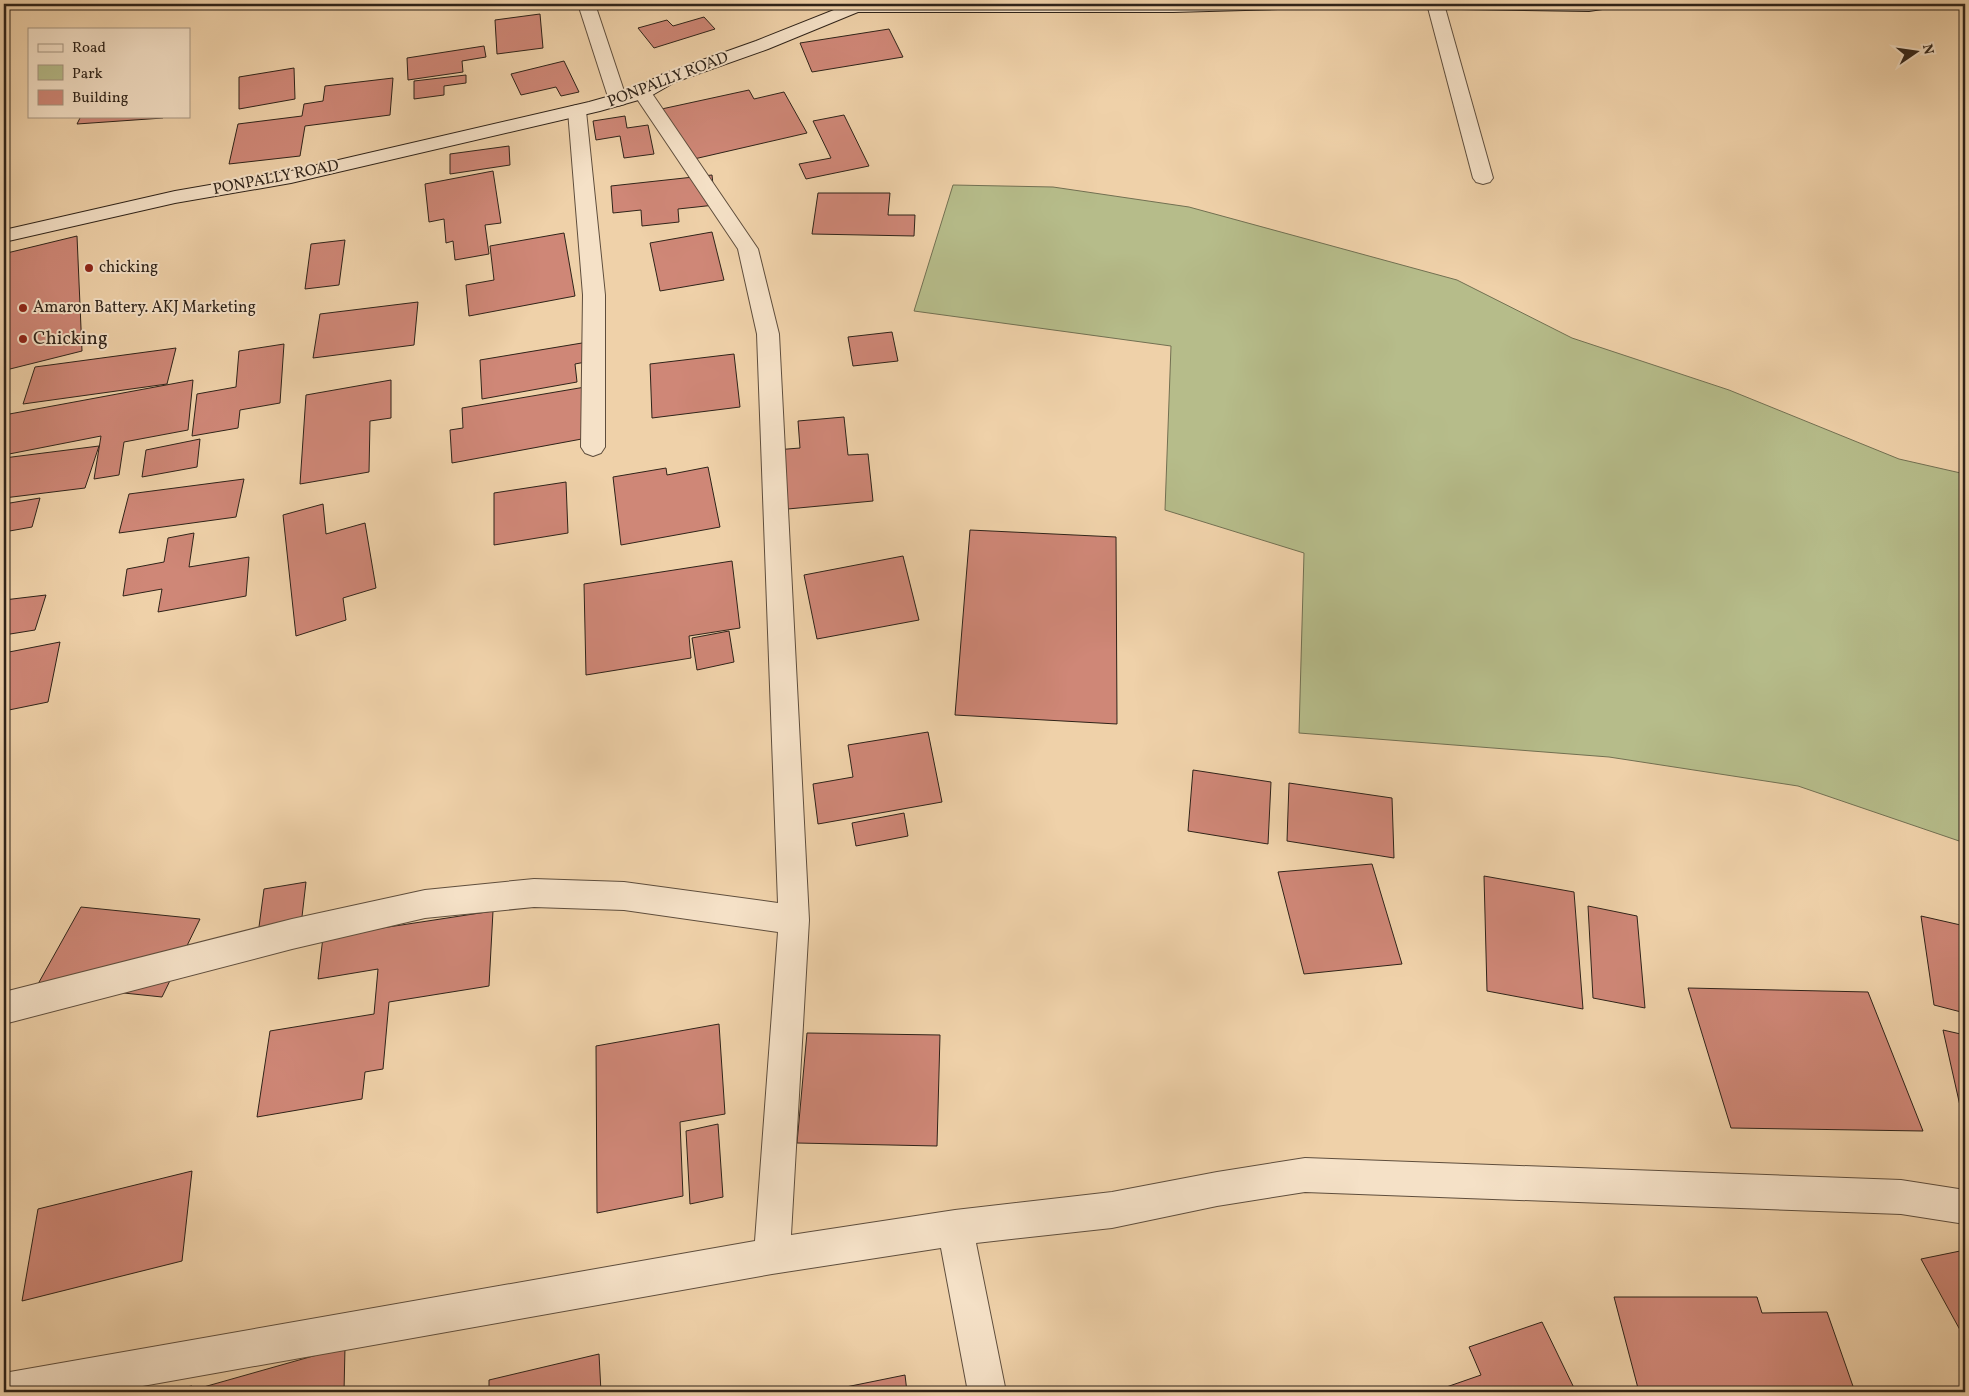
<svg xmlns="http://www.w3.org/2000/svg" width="1969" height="1396" viewBox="0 0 1969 1396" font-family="Vollkorn,serif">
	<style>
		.green { fill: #b6bc8a; stroke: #727052 }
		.building { fill: #cf8777; stroke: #2f2319 }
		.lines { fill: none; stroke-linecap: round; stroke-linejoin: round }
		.minor-casing { stroke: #5f4e3d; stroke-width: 2 }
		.secondary-casing { stroke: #2f2319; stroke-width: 2 }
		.minor { fill: #f5e1c7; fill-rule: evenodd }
		.secondary { fill: #f5e1c7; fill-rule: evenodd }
		.poi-dot { fill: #8f2418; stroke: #f5e1c7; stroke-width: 2 }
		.labels { text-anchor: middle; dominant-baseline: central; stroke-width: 4; stroke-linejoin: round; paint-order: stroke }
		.far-street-label { font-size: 16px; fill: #2f2319; stroke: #f5e1c7 }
		.far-poi-label { font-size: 16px; fill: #2f2319; stroke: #f5e1c7; text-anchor: start }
		.poi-label { font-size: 19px; fill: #2f2319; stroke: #f5e1c7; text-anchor: start }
	</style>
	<rect width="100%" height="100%" fill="#efd1a9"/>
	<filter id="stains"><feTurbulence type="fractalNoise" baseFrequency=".004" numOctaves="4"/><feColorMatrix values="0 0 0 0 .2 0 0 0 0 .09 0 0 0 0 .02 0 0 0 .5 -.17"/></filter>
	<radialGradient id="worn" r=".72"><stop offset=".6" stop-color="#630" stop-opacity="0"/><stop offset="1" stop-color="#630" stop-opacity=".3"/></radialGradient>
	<path class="green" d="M 953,185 L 1053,187 L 1189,207 L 1457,280 L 1572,338 L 1729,390 L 1899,459 L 1965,474 L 1965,843 L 1798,786 L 1609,757 L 1299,733 L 1304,553 L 1165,510 L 1171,346 L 914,311 Z"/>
	<g class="building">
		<path d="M 331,4 L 373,4 L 330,8 Z"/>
		<path d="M 540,14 L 543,48 L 497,54 L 495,20 Z"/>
		<path d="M 704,17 L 715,29 L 654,48 L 638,28 L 667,20 L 673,26 Z"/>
		<path d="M 889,29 L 903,57 L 812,72 L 800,43 Z"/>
		<path d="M 484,46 L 486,57 L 462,61 L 463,72 L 408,80 L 407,58 Z"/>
		<path d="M 564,61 L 579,92 L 561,96 L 556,87 L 521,95 L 511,74 Z"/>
		<path d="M 294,68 L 295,99 L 239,109 L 239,77 Z"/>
		<path d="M 466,75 L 466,83 L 444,86 L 444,95 L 414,99 L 414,81 Z"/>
		<path d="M 393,78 L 390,115 L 305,126 L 300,156 L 229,164 L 238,124 L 302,116 L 304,104 L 323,101 L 325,86 Z"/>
		<path d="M 749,90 L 754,99 L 784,92 L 807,133 L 681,162 L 657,110 Z"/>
		<path d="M 844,115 L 869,166 L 806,179 L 799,164 L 831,158 L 813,121 Z"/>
		<path d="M 81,116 L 164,116 L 163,118 L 77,124 Z"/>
		<path d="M 625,116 L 627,128 L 648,125 L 654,154 L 624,158 L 620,136 L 596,140 L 593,121 Z"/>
		<path d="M 509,146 L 510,165 L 450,174 L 450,154 Z"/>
		<path d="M 493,171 L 501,223 L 485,225 L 489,254 L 455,260 L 453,241 L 446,243 L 444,219 L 429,222 L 425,184 Z"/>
		<path d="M 712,175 L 715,205 L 678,209 L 679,222 L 642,226 L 641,210 L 613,213 L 611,186 Z"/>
		<path d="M 818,193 L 890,193 L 888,215 L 915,215 L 914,236 L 812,234 Z"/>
		<path d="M 712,232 L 724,280 L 660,291 L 650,243 Z"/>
		<path d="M 564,233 L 575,296 L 469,316 L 466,285 L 494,280 L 490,246 Z"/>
		<path d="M 77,236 L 82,351 L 6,370 L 7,253 Z"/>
		<path d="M 345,240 L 339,285 L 305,289 L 311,244 Z"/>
		<path d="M 418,302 L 414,345 L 313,358 L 320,314 Z"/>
		<path d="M 892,332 L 898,361 L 853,366 L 848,337 Z"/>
		<path d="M 594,341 L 596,360 L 575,364 L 577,382 L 482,399 L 480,360 Z"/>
		<path d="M 284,344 L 280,403 L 240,410 L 238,428 L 192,436 L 197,394 L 236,387 L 239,351 Z"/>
		<path d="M 176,348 L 167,384 L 23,404 L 35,367 Z"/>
		<path d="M 734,354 L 740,407 L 652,418 L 650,364 Z"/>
		<path d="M 193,380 L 188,430 L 124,442 L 119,475 L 94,479 L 101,436 L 4,455 L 4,415 Z"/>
		<path d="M 391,380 L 391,418 L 370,421 L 369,472 L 300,484 L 306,395 Z"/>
		<path d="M 591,386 L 598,436 L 452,463 L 450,430 L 463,428 L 462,408 Z"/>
		<path d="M 844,417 L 848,455 L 868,454 L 873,501 L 777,510 L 775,450 L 800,448 L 798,421 Z"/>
		<path d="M 200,439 L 197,467 L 142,477 L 146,450 Z"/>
		<path d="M 99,446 L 85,488 L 4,498 L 4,458 Z"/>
		<path d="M 708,467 L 720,527 L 621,545 L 613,477 L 666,468 L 667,475 Z"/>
		<path d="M 244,479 L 236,517 L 119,533 L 129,494 Z"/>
		<path d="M 566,482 L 568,533 L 494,545 L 494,493 Z"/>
		<path d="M 40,498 L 32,527 L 4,532 L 4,504 Z"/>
		<path d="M 323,504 L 326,534 L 365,523 L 376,588 L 343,598 L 346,620 L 296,636 L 283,515 Z"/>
		<path d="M 970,530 L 1116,537 L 1117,724 L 955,715 Z"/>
		<path d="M 194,533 L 189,567 L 249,557 L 246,596 L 158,612 L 162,589 L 123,596 L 127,569 L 164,562 L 168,538 Z"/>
		<path d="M 903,556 L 919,620 L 817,639 L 804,575 Z"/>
		<path d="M 732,561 L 740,628 L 689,636 L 691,658 L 586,675 L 584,584 Z"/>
		<path d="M 46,595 L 35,630 L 4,635 L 4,600 Z"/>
		<path d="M 729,631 L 734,662 L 697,670 L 692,638 Z"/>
		<path d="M 60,642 L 48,702 L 4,711 L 4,653 Z"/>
		<path d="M 928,732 L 942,802 L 818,824 L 813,784 L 853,777 L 848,745 Z"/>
		<path d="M 1193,770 L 1271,782 L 1268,844 L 1188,831 Z"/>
		<path d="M 1289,783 L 1392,798 L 1394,858 L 1287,841 Z"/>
		<path d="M 904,813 L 908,836 L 856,846 L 852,823 Z"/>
		<path d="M 1372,864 L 1402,964 L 1304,974 L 1278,872 Z"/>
		<path d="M 1484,876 L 1574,892 L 1583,1009 L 1487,991 Z"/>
		<path d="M 306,882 L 300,934 L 257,942 L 264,889 Z"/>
		<path d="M 1588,906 L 1637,916 L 1645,1008 L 1593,998 Z"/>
		<path d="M 81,907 L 200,919 L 162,997 L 38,984 Z"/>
		<path d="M 493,911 L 489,986 L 389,1002 L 383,1069 L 365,1072 L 362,1099 L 257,1117 L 270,1031 L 374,1014 L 378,969 L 318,979 L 323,937 Z"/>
		<path d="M 1921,916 L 1965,926 L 1965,1013 L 1934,1005 Z"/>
		<path d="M 1688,988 L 1868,992 L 1923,1131 L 1731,1128 Z"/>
		<path d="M 719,1024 L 725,1114 L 680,1122 L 683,1196 L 597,1213 L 596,1046 Z"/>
		<path d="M 1943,1030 L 1965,1035 L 1965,1128 Z"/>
		<path d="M 807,1033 L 940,1035 L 937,1146 L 797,1143 Z"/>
		<path d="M 718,1124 L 723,1197 L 690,1204 L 686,1131 Z"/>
		<path d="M 192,1171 L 182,1261 L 22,1301 L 38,1209 Z"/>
		<path d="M 1965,1250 L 1965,1339 L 1921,1259 Z"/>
		<path d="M 1614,1297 L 1757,1297 L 1762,1313 L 1827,1312 L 1855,1392 L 1639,1392 Z"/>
		<path d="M 1542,1322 L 1576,1392 L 1432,1392 L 1481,1375 L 1469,1347 Z"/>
		<path d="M 345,1347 L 344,1392 L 193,1392 L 193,1390 Z"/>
		<path d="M 599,1354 L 601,1392 L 489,1392 L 489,1380 Z"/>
		<path d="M 905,1375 L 907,1392 L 836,1392 L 836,1389 Z"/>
		<path d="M 192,1386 L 191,1392 L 157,1392 Z"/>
	</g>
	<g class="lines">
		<g class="minor-casing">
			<g id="minor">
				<path d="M 578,4 L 595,4 L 627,100 L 625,104 L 618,106 L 611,104 L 609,100 Z"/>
				<path d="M 1427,4 L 1444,4 L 1493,178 L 1490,182 L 1483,184 L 1476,182 L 1473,178 Z"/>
				<path d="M 642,87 L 649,89 L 758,249 L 779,334 L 809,920 L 791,1235 L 955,1210 L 1112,1192 L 1217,1172 L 1305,1158 L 1901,1180 L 1965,1190 L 1965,1224 L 1901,1214 L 1305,1192 L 1217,1206 L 1112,1228 L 976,1243 L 1006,1392 L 968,1392 L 941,1248 L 772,1274 L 109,1392 L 4,1392 L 4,1373 L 755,1241 L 778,932 L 624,910 L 534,907 L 425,918 L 292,949 L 4,1024 L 4,992 L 292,919 L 425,890 L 534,879 L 624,882 L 778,903 L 757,334 L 738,249 L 633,93 L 635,89 Z"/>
				<path d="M 577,105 L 584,107 L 586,111 L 605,295 L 605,447 L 601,453 L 593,456 L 585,453 L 581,447 L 583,295 L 568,111 L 570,107 Z"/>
			</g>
		</g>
		<g class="secondary-casing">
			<g id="secondary">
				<path d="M 849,4 L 1287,4 L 1284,8 L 1278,9 L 1173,12 L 858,12 L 768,49 L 675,82 L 649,97 L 600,111 L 291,183 L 175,203 L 4,242 L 4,230 L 175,191 L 291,171 L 589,102 L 635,89 L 663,74 L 756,41 Z"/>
				<path d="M 1453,4 L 1612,4 L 1609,8 L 1589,11 L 1461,9 L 1455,8 Z"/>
			</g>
		</g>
		<use href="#minor" class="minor"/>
		<use href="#secondary" class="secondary"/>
	</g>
	<g class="poi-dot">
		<circle cx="89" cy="268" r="5"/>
		<circle cx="23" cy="308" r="5"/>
		<circle cx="23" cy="339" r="5"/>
	</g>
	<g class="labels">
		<g class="far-street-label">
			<text transform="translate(668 80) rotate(-21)">PONPALLY ROAD</text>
			<text transform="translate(276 178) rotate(-11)">PONPALLY ROAD</text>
		</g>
		<g class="far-poi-label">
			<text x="99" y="268">chicking</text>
			<text x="33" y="308">Amaron Battery. AKJ Marketing</text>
		</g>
		<g class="poi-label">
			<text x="33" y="339">Chicking</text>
		</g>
	</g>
	<rect width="1969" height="1396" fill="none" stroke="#efd1a9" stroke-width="20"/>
	<rect x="5" y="5" width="1959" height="1386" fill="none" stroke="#2f2319" stroke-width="2.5"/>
	<rect x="10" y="10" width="1949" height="1376" fill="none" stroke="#2f2319"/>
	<rect x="28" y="28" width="162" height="90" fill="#f5e1c7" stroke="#a69581"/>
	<rect x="38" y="44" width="25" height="8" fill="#f5e1c7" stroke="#a69581"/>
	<text x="72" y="52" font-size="15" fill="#2f2319">Road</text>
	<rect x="38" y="65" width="25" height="15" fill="#b6bc8a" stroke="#a69581"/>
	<text x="72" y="78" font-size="15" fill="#2f2319">Park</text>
	<rect x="38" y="90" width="25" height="15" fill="#cf8777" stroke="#a69581"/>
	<text x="72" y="102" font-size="15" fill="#2f2319">Building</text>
	<g transform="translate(1916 52) rotate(77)" stroke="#f5e1c7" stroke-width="4" paint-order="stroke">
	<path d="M0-4L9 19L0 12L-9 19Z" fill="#2f2319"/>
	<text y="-8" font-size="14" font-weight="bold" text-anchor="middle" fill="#2f2319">N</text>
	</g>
	<rect width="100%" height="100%" filter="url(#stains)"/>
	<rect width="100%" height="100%" fill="url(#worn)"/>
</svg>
